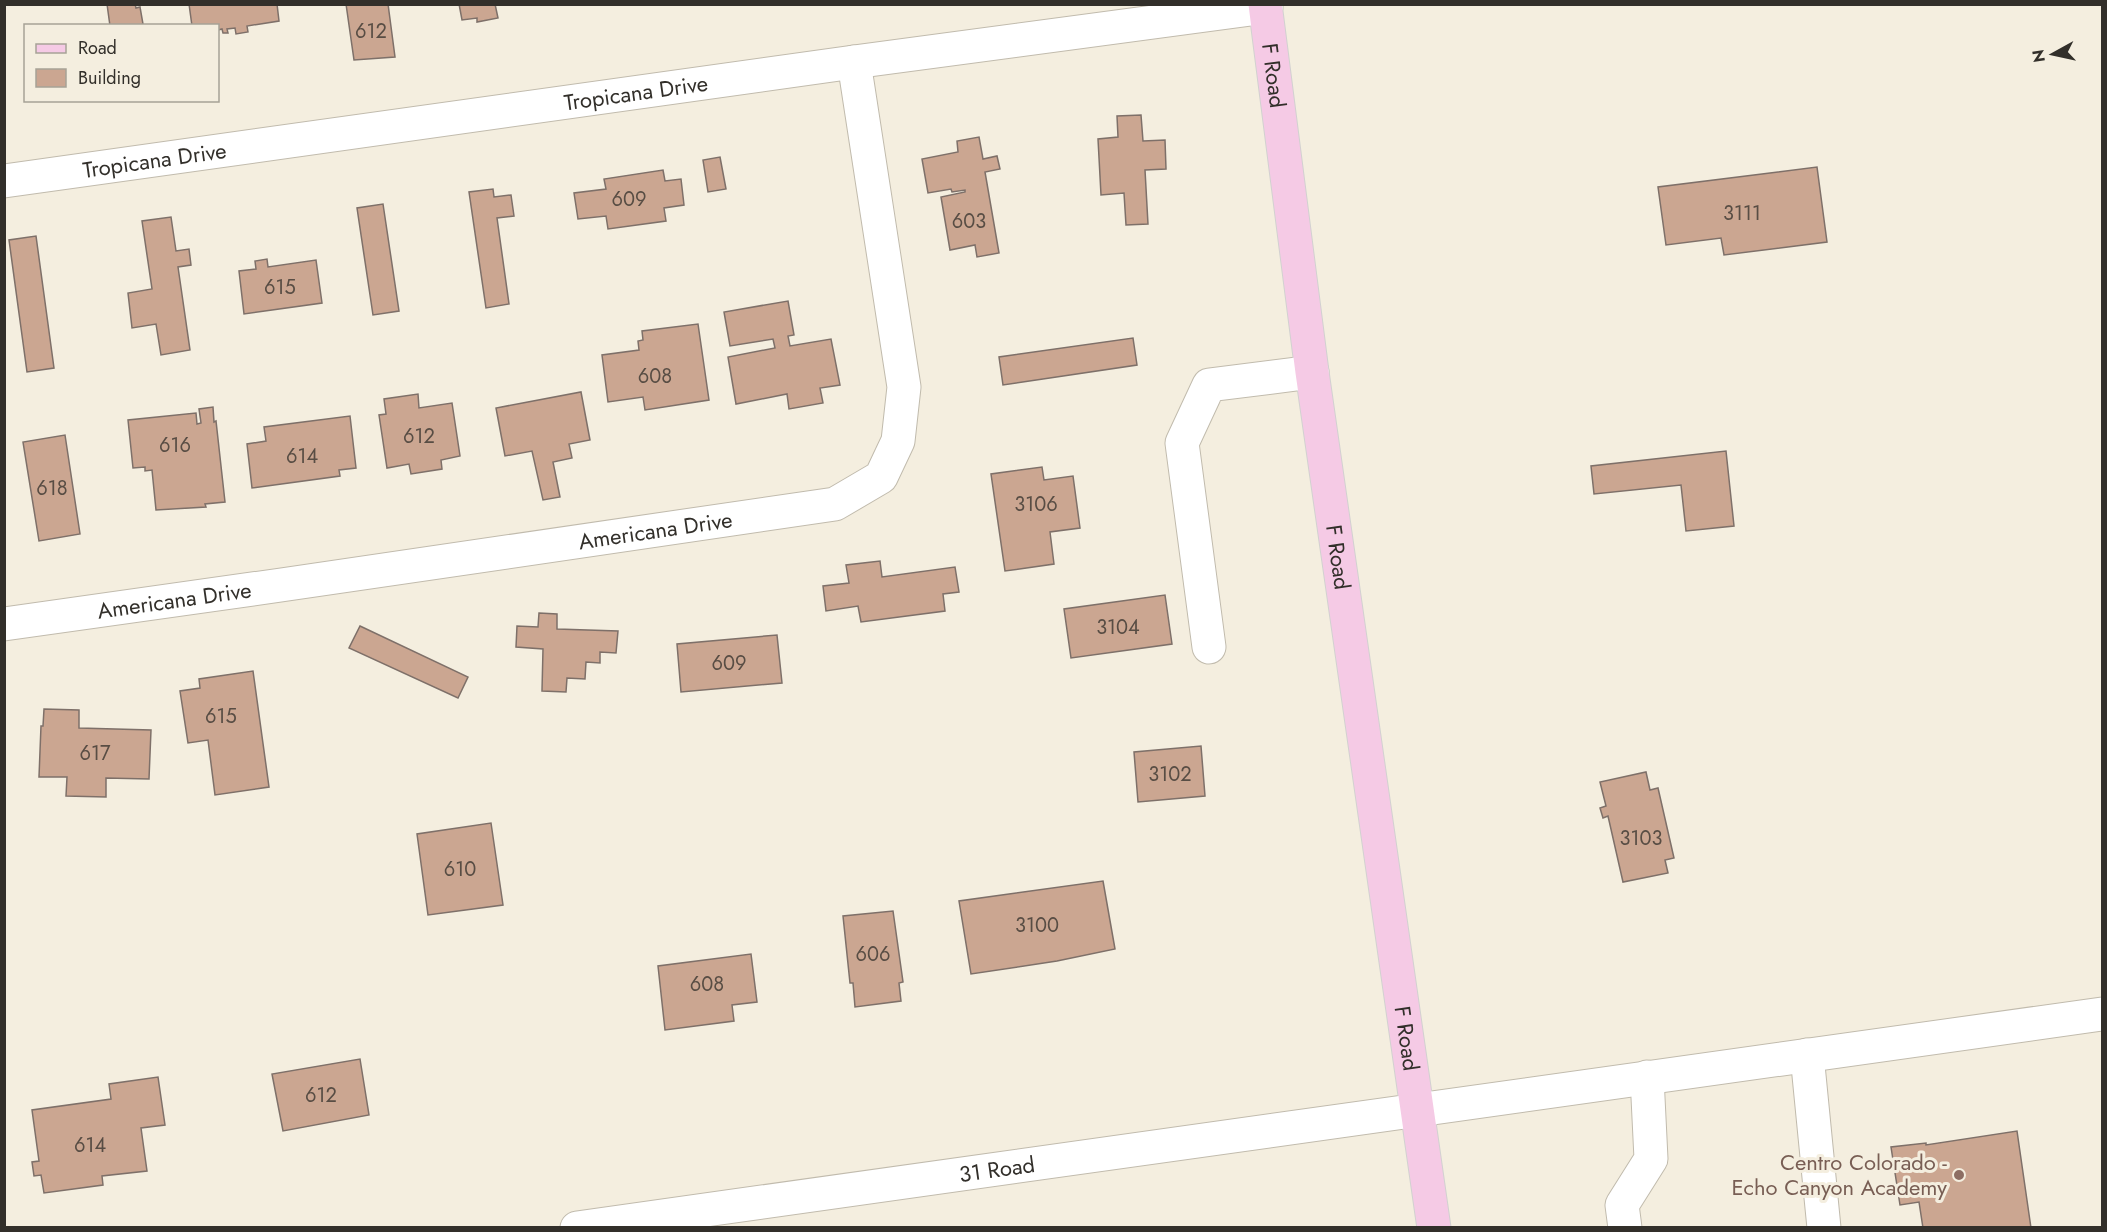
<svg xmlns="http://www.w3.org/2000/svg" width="2107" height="1232" viewBox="0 0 2107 1232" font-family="Jost,sans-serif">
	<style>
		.building { fill: #cba691; stroke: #7e7069; stroke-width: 1.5 }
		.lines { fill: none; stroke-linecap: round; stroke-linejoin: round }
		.minor-casing { stroke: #c1bbad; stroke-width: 35 }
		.major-casing { stroke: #d2d1d0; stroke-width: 35 }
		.minor { stroke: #fff; stroke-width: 33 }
		.major { stroke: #f5cae5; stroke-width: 33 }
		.education-dot { fill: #8d6e63; stroke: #f4eedf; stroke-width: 2 }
		.labels { text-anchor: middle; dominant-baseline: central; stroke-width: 6; stroke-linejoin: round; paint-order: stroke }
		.number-label { font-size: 20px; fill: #584d44 }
		.street-label { font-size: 22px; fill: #322f2a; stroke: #f4eedf }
		.education-label { font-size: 22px; fill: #785e54; stroke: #f4eedf; text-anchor: end }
	</style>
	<rect width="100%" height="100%" fill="#f4eedf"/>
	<g class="building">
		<path d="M 107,4 L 135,4 L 136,8 L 140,7 L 143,24 L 138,26 L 110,26 Z"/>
		<path d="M 189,4 L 277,4 L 279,21 L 247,26 L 248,32 L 236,34 L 235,28 L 227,29 L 228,33 L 223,33 L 222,29 L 218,30 L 218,26 L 192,26 Z"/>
		<path d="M 346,4 L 388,4 L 395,57 L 354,60 Z"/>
		<path d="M 459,4 L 495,4 L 498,18 L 477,22 L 477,18 L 462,20 Z"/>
		<path d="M 1141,115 L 1143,141 L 1165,140 L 1166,169 L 1145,170 L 1148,224 L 1126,225 L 1124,193 L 1101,195 L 1098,139 L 1118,137 L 1117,116 Z"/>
		<path d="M 979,137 L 983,159 L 997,156 L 1000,169 L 985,172 L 999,253 L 977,257 L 975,245 L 950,250 L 941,197 L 965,192 L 965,190 L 952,192 L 951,189 L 928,193 L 922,159 L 958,152 L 957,141 Z"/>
		<path d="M 720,157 L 726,189 L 708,192 L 703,160 Z"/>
		<path d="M 1817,167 L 1827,242 L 1724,255 L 1721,238 L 1666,245 L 1658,187 Z"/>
		<path d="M 663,170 L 665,181 L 681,179 L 684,205 L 664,208 L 666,221 L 608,229 L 606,216 L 578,219 L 574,193 L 606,189 L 604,179 Z"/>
		<path d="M 493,189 L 494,197 L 511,195 L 514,216 L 497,218 L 509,304 L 486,308 L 469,192 Z"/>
		<path d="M 383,204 L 399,311 L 373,315 L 357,208 Z"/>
		<path d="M 171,217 L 176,251 L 189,249 L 191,265 L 178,267 L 190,350 L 161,355 L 156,324 L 132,328 L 128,293 L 152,289 L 142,221 Z"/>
		<path d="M 36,236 L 54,368 L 27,372 L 9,240 Z"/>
		<path d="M 267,259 L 268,267 L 316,260 L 322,303 L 244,314 L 239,271 L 256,269 L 255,261 Z"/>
		<path d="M 788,301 L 794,335 L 788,336 L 790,346 L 831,339 L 840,385 L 820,388 L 823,403 L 789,409 L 787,394 L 736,404 L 728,357 L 775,348 L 773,339 L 730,346 L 724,312 Z"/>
		<path d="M 698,324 L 709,400 L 645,410 L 643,397 L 608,402 L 602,355 L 639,350 L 638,341 L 643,340 L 642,331 Z"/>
		<path d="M 1133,338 L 1137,365 L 1003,385 L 999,357 Z"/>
		<path d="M 581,392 L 590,440 L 569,444 L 572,458 L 553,462 L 560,497 L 543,500 L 532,451 L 505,456 L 496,408 Z"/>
		<path d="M 418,394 L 419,408 L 452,403 L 460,456 L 441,460 L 442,469 L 411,474 L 409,464 L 387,468 L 379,415 L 386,414 L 384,399 Z"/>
		<path d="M 213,407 L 214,422 L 216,421 L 225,502 L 205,504 L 206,507 L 156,510 L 152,470 L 145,471 L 145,467 L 133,468 L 128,420 L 196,413 L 197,424 L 201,423 L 199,409 Z"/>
		<path d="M 350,416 L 356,468 L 339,470 L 340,476 L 252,488 L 247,444 L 266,441 L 264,427 Z"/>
		<path d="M 65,435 L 80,534 L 39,541 L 23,442 Z"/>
		<path d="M 1726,451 L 1734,526 L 1686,531 L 1681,485 L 1594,494 L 1591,466 Z"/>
		<path d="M 1042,467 L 1044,480 L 1073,476 L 1080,528 L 1050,532 L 1054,564 L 1005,571 L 991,474 Z"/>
		<path d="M 880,561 L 882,577 L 955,567 L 959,592 L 943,594 L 945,611 L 861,622 L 858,606 L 826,611 L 823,586 L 849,583 L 846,565 Z"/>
		<path d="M 1165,595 L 1172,644 L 1071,658 L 1064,609 Z"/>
		<path d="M 539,613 L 557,614 L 557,629 L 618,631 L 616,653 L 600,652 L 600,663 L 586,662 L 585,679 L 567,678 L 566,692 L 542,691 L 543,649 L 516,647 L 517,626 L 538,627 Z"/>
		<path d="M 360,626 L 468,677 L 458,698 L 349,648 Z"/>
		<path d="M 777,635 L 782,683 L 681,692 L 677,644 Z"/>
		<path d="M 253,671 L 269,787 L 215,795 L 208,740 L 188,743 L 180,691 L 200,688 L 199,679 Z"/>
		<path d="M 44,709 L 79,710 L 79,728 L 151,730 L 149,779 L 106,778 L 106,797 L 66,796 L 67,777 L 39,777 L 41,726 L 43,726 Z"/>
		<path d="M 1201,746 L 1205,796 L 1138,802 L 1134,752 Z"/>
		<path d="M 1646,772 L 1650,790 L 1658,788 L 1674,858 L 1665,860 L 1668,873 L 1623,882 L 1608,816 L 1603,818 L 1600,808 L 1606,806 L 1600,782 Z"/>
		<path d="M 491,823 L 503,905 L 428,915 L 417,834 Z"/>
		<path d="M 1103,881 L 1115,949 L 1057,961 L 971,974 L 959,901 Z"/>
		<path d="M 893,911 L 903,982 L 899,983 L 901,1001 L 855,1007 L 853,983 L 850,983 L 843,916 Z"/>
		<path d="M 751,954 L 757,1002 L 732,1005 L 734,1021 L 665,1030 L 658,966 Z"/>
		<path d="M 360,1059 L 369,1115 L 283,1131 L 272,1074 Z"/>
		<path d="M 158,1077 L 165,1125 L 141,1128 L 147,1171 L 102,1176 L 103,1185 L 44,1193 L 41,1175 L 34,1176 L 32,1162 L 39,1161 L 32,1110 L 111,1099 L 109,1084 Z"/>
		<path d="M 2017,1131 L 2031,1228 L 1923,1228 L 1919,1202 L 1900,1205 L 1891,1147 L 1926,1143 L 1926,1145 Z"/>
	</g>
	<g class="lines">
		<g class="minor-casing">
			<g id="minor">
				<path id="s1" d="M 4,181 L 854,62 L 1266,7"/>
				<path id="s2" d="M 4,624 L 281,585 L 835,504 L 881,477 L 898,441 L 904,387 L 854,62"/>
				<path d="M 1209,647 L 1182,443 L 1209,385 L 1312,372"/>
				<path d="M 1807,1055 L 1824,1228"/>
				<path id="s3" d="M 577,1228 L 2102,1014"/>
				<path d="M 1625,1228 L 1622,1205 L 1651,1159 L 1647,1077"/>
			</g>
		</g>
		<g class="major-casing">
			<g id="major">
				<path id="s4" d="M 1265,4 L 1312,372 L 1434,1228"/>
			</g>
		</g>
		<use href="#minor" class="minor"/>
		<use href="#major" class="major"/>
	</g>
	<circle class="education-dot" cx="1959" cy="1175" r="6"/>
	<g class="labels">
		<g class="number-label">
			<text x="371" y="31">612</text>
			<text x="629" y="199">609</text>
			<text x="1742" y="213">3111</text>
			<text x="969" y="221">603</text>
			<text x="280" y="287">615</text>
			<text x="655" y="376">608</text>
			<text x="419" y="436">612</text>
			<text x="175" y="445">616</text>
			<text x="302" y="456">614</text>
			<text x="52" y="488">618</text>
			<text x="1036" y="504">3106</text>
			<text x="1118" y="627">3104</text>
			<text x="729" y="663">609</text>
			<text x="221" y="716">615</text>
			<text x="95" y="753">617</text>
			<text x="1170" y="774">3102</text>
			<text x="1641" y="838">3103</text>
			<text x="460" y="869">610</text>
			<text x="1037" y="925">3100</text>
			<text x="873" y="954">606</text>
			<text x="707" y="984">608</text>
			<text x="321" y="1095">612</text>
			<text x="90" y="1145">614</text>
		</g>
		<g class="street-label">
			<text stroke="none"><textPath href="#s4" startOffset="72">F Road</textPath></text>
			<text stroke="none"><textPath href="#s1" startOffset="638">Tropicana Drive</textPath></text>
			<text stroke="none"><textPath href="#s1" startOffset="152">Tropicana Drive</textPath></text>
			<text stroke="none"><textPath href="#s2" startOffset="658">Americana Drive</textPath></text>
			<text stroke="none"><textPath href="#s4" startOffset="558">F Road</textPath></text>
			<text stroke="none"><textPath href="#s2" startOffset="172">Americana Drive</textPath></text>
			<text stroke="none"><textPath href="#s4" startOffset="1044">F Road</textPath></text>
			<text stroke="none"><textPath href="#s3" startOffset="424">31 Road</textPath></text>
		</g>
		<g class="education-label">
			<text x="1947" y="1162">Centro Colorado -<tspan x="1947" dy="25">Echo Canyon Academy</tspan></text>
		</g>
	</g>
	<rect width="2107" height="1232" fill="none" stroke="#322f2a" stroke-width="12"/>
	<rect x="24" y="24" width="195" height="78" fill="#f4eedf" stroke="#a6a297" stroke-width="1.5"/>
	<rect x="36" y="44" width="30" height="9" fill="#f5cae5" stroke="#a6a297" stroke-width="1.5"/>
	<text x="78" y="54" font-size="18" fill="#322f2a">Road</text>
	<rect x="36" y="69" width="30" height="18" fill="#cba691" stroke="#a6a297" stroke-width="1.5"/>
	<text x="78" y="84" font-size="18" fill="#322f2a">Building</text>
	<g transform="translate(2053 54) rotate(262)" stroke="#f4eedf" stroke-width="4.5" paint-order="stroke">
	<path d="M0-4.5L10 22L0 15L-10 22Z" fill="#322f2a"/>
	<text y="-9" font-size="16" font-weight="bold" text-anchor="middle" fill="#322f2a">N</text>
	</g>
</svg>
